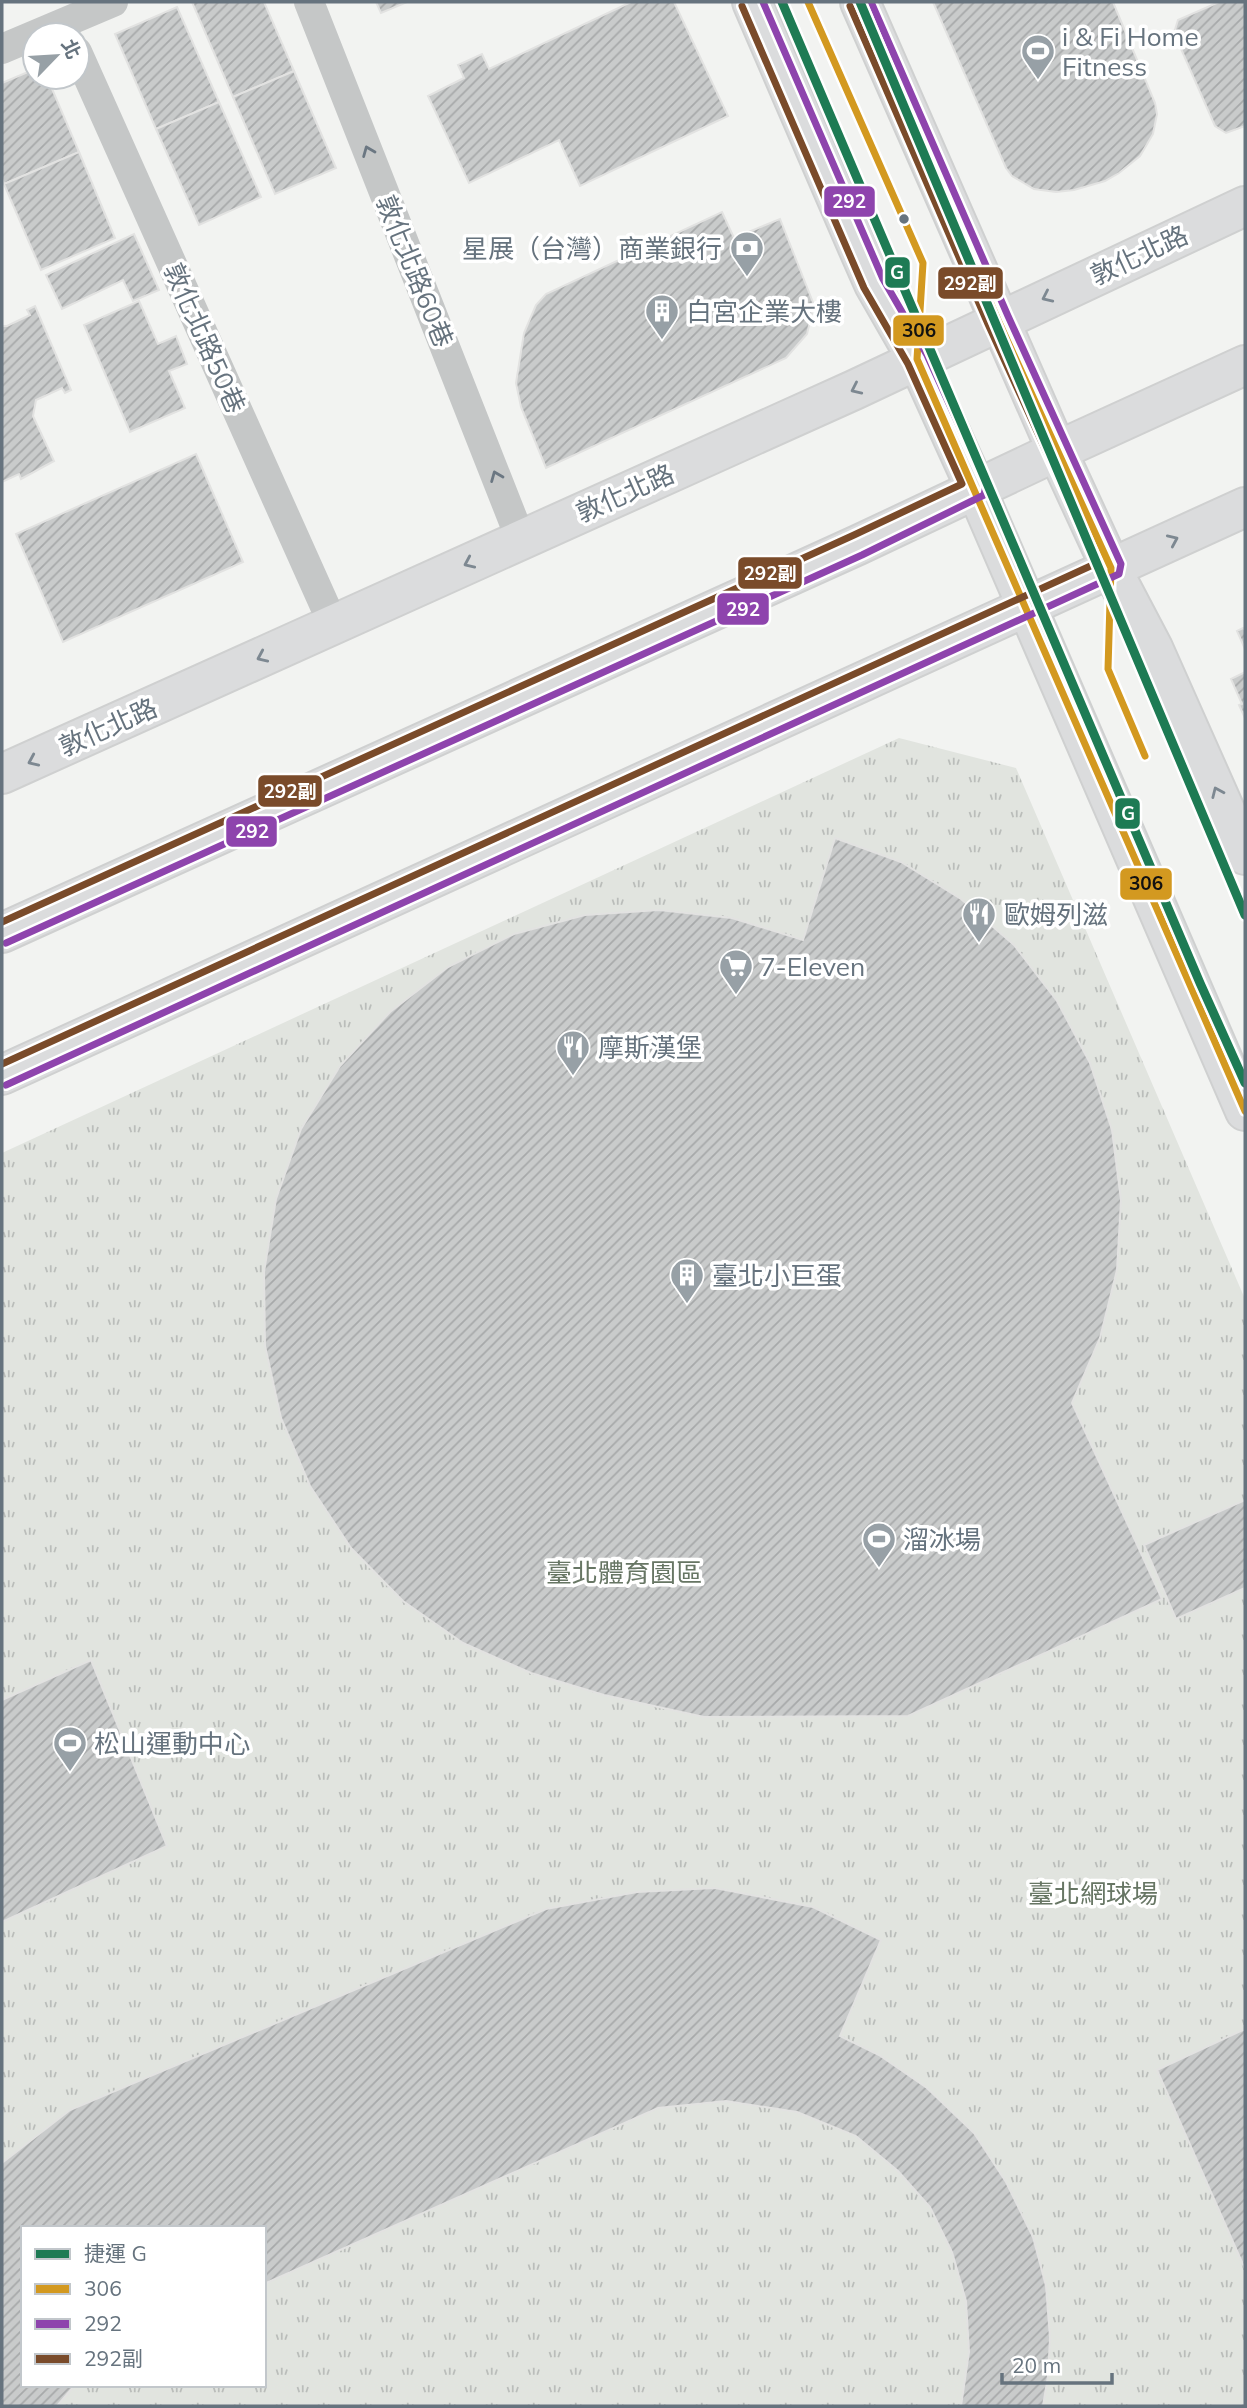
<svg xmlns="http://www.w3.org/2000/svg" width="1247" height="2408" viewBox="0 0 1247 2408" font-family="Mulish,'Noto Sans TC',sans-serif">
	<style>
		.park { fill: url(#park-tufts); fill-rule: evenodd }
		.building { fill: url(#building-hatch); stroke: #e2e2e1; stroke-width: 2 }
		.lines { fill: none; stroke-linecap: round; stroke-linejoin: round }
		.secondary-casing { stroke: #cfd0d0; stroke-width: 42 }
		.street { stroke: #c5c7c7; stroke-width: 30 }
		.secondary { stroke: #dbdcdd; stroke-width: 38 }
		.bus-1-casing { stroke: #fff; stroke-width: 12 }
		.bus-2-casing { stroke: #fff; stroke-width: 12 }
		.bus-3-casing { stroke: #fff; stroke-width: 12 }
		.bus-1 { stroke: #d39920; stroke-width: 7 }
		.bus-2 { stroke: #8e44ad; stroke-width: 7 }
		.bus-3 { stroke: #7a4b2a; stroke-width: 7 }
		.metro-1-casing { stroke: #fff; stroke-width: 14 }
		.metro-1 { stroke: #1e7b54; stroke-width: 9 }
		.oneway { stroke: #6b7782 }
		.oneway2 { stroke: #7d8891 }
		.bus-dot { fill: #66737e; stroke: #fff; stroke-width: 2.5 }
		.labels { text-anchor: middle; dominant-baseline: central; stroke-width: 7; stroke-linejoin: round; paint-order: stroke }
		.poi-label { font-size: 26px; fill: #66737e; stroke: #fff; text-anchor: start }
		.street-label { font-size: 26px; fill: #66737e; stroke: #fff }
		.park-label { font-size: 26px; fill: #677664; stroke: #fff }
		.line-badge { stroke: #fff; stroke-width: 2.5 }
		.badge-label { font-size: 19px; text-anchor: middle; font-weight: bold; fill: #fff }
		.pale-badge-label { font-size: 19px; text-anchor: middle; font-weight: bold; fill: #111 }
	</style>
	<defs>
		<pattern id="park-tufts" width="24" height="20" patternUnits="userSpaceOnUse" patternTransform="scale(1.75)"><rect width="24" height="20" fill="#e1e4df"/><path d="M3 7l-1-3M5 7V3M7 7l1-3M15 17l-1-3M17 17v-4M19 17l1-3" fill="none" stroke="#babdba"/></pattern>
		<pattern id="building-hatch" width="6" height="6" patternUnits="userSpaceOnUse" patternTransform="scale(1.75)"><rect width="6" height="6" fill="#c9cbcb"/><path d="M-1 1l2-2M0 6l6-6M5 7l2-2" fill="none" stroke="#a7a9aa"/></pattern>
	</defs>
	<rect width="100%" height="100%" fill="#f2f3f1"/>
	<path class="park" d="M 899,738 L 1016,768 L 1245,1299 L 1245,2406 L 2,2406 L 2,1153 ZM 23,2228 L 264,2228 L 264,2385 L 23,2385 Z"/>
	<g class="building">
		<path d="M 192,2 L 264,2 L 294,71 L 233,97 Z"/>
		<path d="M 376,2 L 407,2 L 381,13 Z"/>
		<path d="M 631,2 L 674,2 L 728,116 L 580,186 L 559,140 L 469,183 L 428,96 L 464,78 L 458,65 L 482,54 L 489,69 Z"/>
		<path d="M 933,2 L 1113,2 L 1155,103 L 1157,114 L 1153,134 L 1140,156 L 1119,173 L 1105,181 L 1074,190 L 1056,192 L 1034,189 L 1012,176 L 1006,168 Z"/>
		<path d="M 1219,2 L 1245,2 L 1245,126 L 1226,133 L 1215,126 L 1174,33 L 1178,20 Z"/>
		<path d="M 177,7 L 219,102 L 156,129 L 115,34 Z"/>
		<path d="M 35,69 L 35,77 L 47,77 L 79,152 L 4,184 L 2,178 L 2,83 Z"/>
		<path d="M 294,71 L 336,168 L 275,194 L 233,97 Z"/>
		<path d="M 219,102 L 261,197 L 199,225 L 156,129 Z"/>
		<path d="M 79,152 L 115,238 L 41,270 L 4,184 Z"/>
		<path d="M 722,212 L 734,238 L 780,219 L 814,305 L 807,334 L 786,358 L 546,468 L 521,407 L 516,383 L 524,333 L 536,305 L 546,294 Z"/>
		<path d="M 134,234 L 159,290 L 133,301 L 123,280 L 62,309 L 46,275 Z"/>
		<path d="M 139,301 L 158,344 L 176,336 L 187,364 L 169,371 L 185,408 L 130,432 L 84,325 Z"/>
		<path d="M 35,306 L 71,390 L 65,393 L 62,388 L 36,400 L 33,416 L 54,461 L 21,479 L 19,474 L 2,482 L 2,326 L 7,326 L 30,315 L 27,310 Z"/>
		<path d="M 196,454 L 243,562 L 63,642 L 16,534 Z"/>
		<path d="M 1243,628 L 1245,630 L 1245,649 L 1237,631 Z"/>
		<path d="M 1245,672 L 1245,718 L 1239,705 L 1242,704 L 1231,679 Z"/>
		<path d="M 835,838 L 901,862 L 961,899 L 1014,945 L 1057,1001 L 1090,1063 L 1112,1130 L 1121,1200 L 1117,1270 L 1100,1338 L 1072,1403 L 1162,1599 L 908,1716 L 704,1717 L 604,1695 L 531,1673 L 463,1643 L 403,1601 L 351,1548 L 310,1486 L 281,1418 L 265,1346 L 264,1272 L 276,1199 L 301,1129 L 340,1066 L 390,1012 L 448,967 L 514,934 L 585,915 L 659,910 L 732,918 L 803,940 Z"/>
		<path d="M 1245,1500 L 1245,1588 L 1176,1619 L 1144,1545 Z"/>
		<path d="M 91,1660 L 167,1846 L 2,1922 L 2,1700 Z"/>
		<path d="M 715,1888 L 813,1907 L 881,1940 L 840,2036 L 879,2055 L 927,2088 L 974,2133 L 1006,2182 L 1033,2237 L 1046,2286 L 1050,2338 L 1048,2376 L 1043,2406 L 961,2406 L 969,2352 L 966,2301 L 952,2252 L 930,2207 L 898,2171 L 856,2136 L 797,2112 L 726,2101 L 658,2108 L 264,2284 L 264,2228 L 23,2228 L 23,2385 L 75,2385 L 57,2406 L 2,2406 L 2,2163 L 70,2110 L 546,1909 L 637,1892 Z"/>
		<path d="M 1245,2029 L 1245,2269 L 1157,2070 Z"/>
	</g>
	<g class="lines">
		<g class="secondary-casing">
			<g id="secondary">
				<path d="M 752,2 L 859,250 L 874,284 L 917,359 L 976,489 L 1245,1111"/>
				<path d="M 860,2 L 1057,451 L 1111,568 L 1153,648 L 1245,855"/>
				<path d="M 2,774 L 854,390 L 1245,206"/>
				<path d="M 2,933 L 858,545 L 1057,451 L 1245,365"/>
				<path d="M 2,1075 L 1245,507"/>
			</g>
		</g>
		<g class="street">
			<path d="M 309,2 L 521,540"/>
			<path d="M 2,49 L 113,2"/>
			<path d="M 77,52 L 333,624"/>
		</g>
		<use href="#secondary" class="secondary"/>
		<g class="bus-1-casing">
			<g id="bus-1">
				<path d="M 808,2 L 923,263 L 917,359 L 1245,1111"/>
				<path d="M 935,175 L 998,320 L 1111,568 L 1108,669 L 1145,756"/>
			</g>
		</g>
		<g class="bus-2-casing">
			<g id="bus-2">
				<path d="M 6,943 L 862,555 L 984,495 L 986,485 L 927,355 L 883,279 L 763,2"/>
				<path d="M 6,1085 L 1119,574 L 1121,564 L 1008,316 L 871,2"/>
			</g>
		</g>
		<g class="bus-3-casing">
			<g id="bus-3">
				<path d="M 2,922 L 854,535 L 962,484 L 908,364 L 864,288 L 742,6"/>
				<path d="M 2,1064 L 1097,563 L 988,324 L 850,6"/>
			</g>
		</g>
		<use href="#bus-1" class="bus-1"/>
		<use href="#bus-2" class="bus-2"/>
		<use href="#bus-3" class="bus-3"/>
		<g class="metro-1-casing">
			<g id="metro-1">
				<path d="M 782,2 L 1200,983 L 1245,1083"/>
				<path d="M 860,2 L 1245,915"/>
			</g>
		</g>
		<use href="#metro-1" class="metro-1"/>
	</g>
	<defs><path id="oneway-chevron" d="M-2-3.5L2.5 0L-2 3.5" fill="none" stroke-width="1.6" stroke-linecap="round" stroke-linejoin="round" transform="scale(1.75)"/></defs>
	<g class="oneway">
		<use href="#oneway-chevron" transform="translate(368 151) rotate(-112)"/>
		<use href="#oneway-chevron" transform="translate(496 476) rotate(-112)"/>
	</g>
	<g class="oneway2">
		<use href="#oneway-chevron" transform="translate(1047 297) rotate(155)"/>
		<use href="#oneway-chevron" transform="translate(856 389) rotate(155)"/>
		<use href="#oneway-chevron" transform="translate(1173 540) rotate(-24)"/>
		<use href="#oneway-chevron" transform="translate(469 563) rotate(156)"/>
		<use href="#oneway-chevron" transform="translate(262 657) rotate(156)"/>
		<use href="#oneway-chevron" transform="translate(33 761) rotate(156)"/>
		<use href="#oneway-chevron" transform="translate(1217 792) rotate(-114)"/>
	</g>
	<defs>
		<g id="stadium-pin" transform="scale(1.75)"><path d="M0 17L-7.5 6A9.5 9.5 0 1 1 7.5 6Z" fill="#97a0a6" stroke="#fff"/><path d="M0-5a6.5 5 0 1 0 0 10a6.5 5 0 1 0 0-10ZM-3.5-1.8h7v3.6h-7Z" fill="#fff"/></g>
		<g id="bank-pin" transform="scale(1.75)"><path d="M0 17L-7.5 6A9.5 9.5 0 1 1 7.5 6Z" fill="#97a0a6" stroke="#fff"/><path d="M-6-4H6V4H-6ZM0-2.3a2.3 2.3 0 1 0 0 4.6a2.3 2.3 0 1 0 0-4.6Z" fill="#fff"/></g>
		<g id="building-pin" transform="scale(1.75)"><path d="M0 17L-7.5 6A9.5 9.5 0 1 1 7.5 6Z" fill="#97a0a6" stroke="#fff"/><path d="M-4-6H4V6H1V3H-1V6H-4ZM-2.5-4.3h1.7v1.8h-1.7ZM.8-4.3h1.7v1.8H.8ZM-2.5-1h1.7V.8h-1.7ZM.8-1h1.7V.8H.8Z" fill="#fff"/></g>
		<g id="restaurant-pin" transform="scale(1.75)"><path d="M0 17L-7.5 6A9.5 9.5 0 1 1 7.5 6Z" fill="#97a0a6" stroke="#fff"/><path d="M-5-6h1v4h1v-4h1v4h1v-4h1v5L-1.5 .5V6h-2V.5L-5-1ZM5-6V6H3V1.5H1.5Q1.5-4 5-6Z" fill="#fff"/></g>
		<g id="supermarket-pin" transform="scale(1.75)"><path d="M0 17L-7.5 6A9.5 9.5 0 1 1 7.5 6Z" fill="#97a0a6" stroke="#fff"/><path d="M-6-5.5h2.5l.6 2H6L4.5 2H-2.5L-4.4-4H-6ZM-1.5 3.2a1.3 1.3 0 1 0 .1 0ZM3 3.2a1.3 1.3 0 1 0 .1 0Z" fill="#fff"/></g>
	</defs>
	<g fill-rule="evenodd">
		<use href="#stadium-pin" x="1038" y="51"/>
		<use href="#bank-pin" x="747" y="248"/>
		<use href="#building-pin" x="662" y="311"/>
		<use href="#restaurant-pin" x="979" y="914"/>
		<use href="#supermarket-pin" x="736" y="966"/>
		<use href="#restaurant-pin" x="573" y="1047"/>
		<use href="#building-pin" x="687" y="1275"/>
		<use href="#stadium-pin" x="879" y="1539"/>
		<use href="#stadium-pin" x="70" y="1743"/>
	</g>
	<circle class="bus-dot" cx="904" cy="219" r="6"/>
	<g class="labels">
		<g class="poi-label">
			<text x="1062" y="36">i &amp; Fi Home<tspan x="1062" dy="30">Fitness</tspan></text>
			<text x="722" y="248" text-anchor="end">星展（台灣）商業銀行</text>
			<text x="686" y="311">白宮企業大樓</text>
			<text x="1004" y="914">歐姆列滋</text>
			<text x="760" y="966">7-Eleven</text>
			<text x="598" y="1047">摩斯漢堡</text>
			<text x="712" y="1275">臺北小巨蛋</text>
			<text x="903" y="1539">溜冰場</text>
			<text x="94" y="1743">松山運動中心</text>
		</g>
		<g class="street-label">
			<text transform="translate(1139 255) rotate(-25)">敦化北路</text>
			<text transform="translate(415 271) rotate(68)">敦化北路60巷</text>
			<text transform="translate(205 338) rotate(66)">敦化北路50巷</text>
			<text transform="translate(625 493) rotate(-24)">敦化北路</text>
			<text transform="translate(108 727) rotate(-24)">敦化北路</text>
		</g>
		<g class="park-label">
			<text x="624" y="1572">臺北體育園區</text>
			<text x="1093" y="1893">臺北網球場</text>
		</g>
	</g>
	<g class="line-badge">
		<rect x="823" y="185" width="53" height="33" rx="7" fill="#8e44ad"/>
		<rect x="884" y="256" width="27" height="33" rx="7" fill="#1e7b54"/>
		<rect x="937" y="266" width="67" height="34" rx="7" fill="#7a4b2a"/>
		<rect x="892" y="314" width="53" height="33" rx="7" fill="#d39920"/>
		<rect x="737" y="556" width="66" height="34" rx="7" fill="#7a4b2a"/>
		<rect x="716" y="592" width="54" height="34" rx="7" fill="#8e44ad"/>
		<rect x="257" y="774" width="66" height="34" rx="7" fill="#7a4b2a"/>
		<rect x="1114" y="797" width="27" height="33" rx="7" fill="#1e7b54"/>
		<rect x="225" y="815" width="53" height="33" rx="7" fill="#8e44ad"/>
		<rect x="1119" y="867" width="54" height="34" rx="7" fill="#d39920"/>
	</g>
	<g class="badge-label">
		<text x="849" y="208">292</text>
		<text x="897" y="279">G</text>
		<text x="970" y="290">292副</text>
		<text x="770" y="580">292副</text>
		<text x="743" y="616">292</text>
		<text x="290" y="798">292副</text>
		<text x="1128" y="820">G</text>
		<text x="252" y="838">292</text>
	</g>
	<g class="pale-badge-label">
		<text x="919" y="337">306</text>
		<text x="1146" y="890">306</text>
	</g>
	<rect width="1247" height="2408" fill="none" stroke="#66737e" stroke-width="7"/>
	<rect x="21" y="2226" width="245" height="161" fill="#ffffff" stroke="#c2c7cb" stroke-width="2"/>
	<rect x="35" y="2249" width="35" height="10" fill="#1e7b54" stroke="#c2c7cb" stroke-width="2"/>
	<text x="84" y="2261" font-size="21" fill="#66737e">捷運 G</text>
	<rect x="35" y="2284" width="35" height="10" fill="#d39920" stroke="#c2c7cb" stroke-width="2"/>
	<text x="84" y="2296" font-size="21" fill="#66737e">306</text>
	<rect x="35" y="2319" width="35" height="10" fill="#8e44ad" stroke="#c2c7cb" stroke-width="2"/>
	<text x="84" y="2331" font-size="21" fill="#66737e">292</text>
	<rect x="35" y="2354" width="35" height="10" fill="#7a4b2a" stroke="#c2c7cb" stroke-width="2"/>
	<text x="84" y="2366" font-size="21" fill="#66737e">292副</text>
	<g transform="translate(56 56) rotate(65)"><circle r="33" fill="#ffffff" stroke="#c2c7cb" stroke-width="2"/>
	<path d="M0-5L12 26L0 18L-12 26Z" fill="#97a0a6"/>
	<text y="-10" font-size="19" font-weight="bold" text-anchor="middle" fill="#66737e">北</text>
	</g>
	<path d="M1002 2373v10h110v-10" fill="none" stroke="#66737e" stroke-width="3.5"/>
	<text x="1012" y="2373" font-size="21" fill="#66737e" stroke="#ffffff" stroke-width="5" paint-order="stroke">20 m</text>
</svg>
